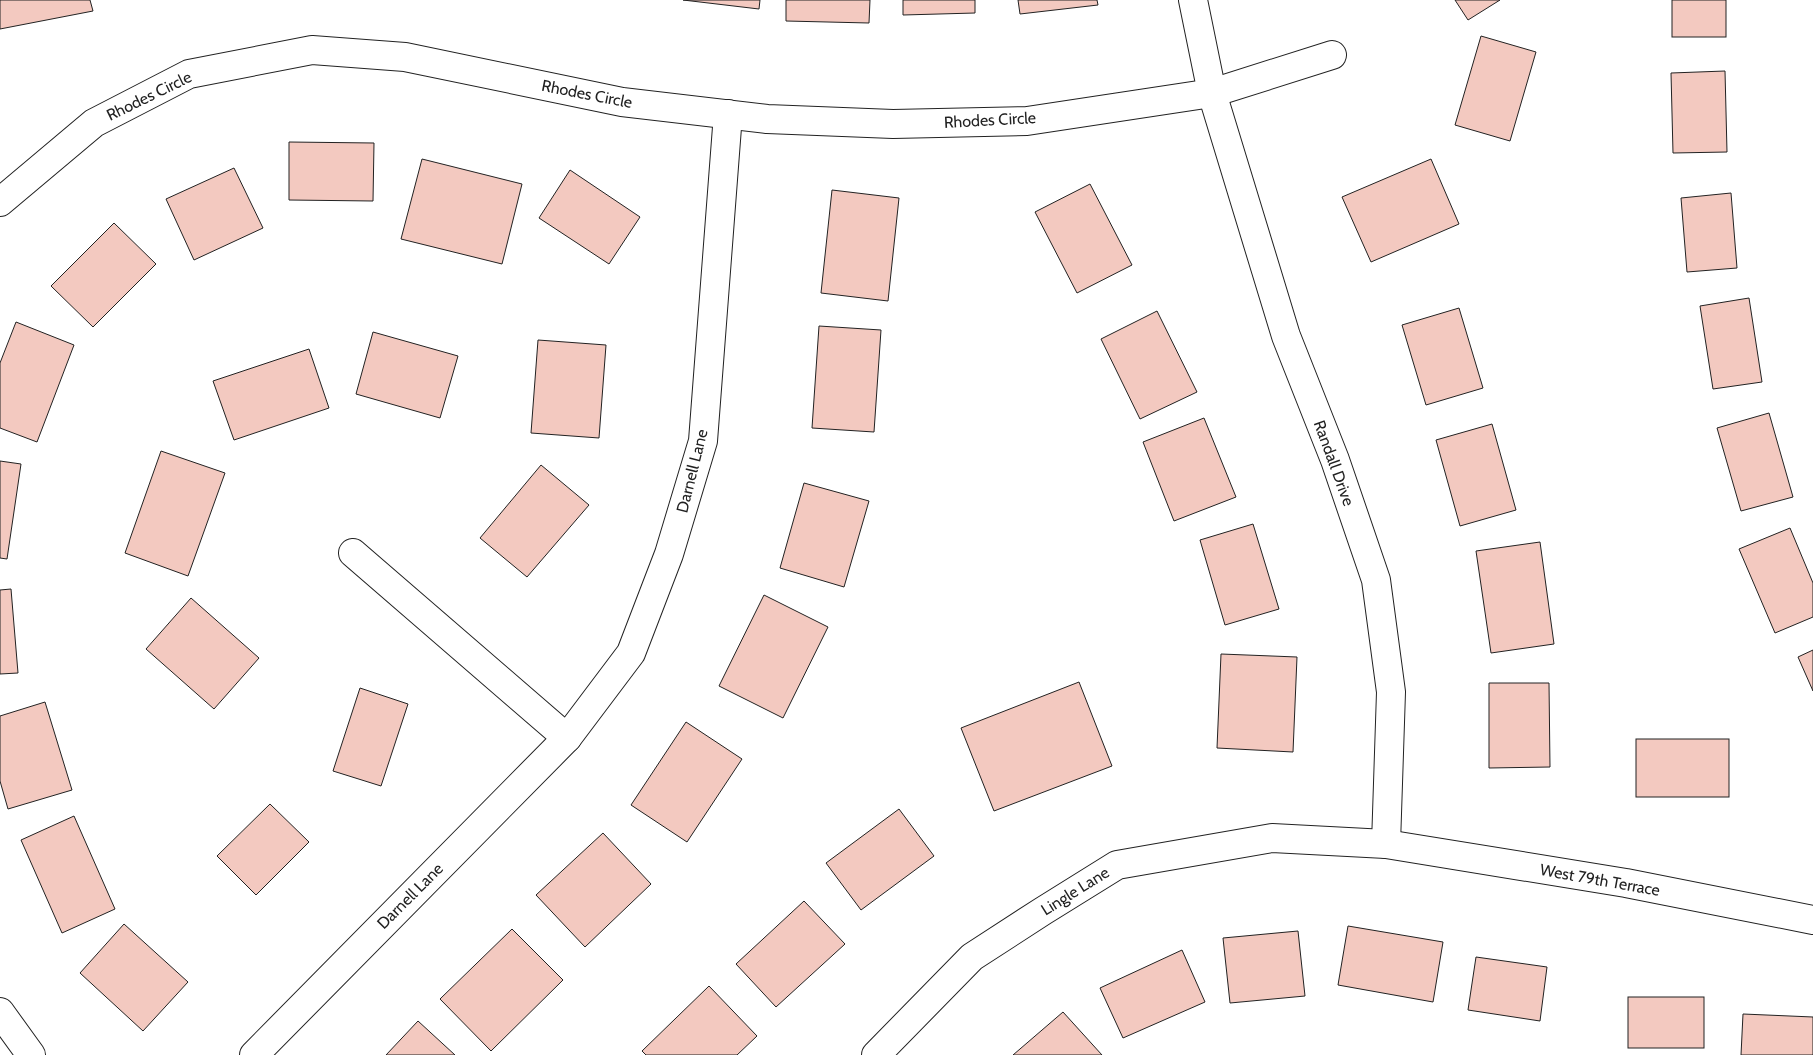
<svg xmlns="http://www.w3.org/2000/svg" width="1813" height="1055" viewBox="0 0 1813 1055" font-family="Cabin,sans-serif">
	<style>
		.building { fill: #f3c9c0; stroke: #222 }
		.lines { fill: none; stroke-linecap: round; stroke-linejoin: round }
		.street-casing { stroke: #222; stroke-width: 30 }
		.street { stroke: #fff; stroke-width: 28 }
		.labels { text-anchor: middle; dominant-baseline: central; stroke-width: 4; stroke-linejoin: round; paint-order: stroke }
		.street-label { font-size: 16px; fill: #222; stroke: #fff }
	</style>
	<rect width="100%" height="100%" fill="#fff"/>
	<g class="building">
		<path d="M 0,0 L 90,0 L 93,11 L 0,29 Z"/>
		<path d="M 683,0 L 760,0 L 759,9 Z"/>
		<path d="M 786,0 L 870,0 L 869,23 L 786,21 Z"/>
		<path d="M 903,0 L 975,0 L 975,13 L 903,15 Z"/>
		<path d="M 1018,0 L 1097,0 L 1098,5 L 1020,14 Z"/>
		<path d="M 1455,0 L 1500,0 L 1468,20 Z"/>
		<rect x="1672" y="0" width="54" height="37"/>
		<path d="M 1481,36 L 1536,52 L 1510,141 L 1455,125 Z"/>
		<path d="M 1725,71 L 1727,152 L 1673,153 L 1671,73 Z"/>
		<path d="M 289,142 L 374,143 L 373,201 L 289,200 Z"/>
		<path d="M 422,159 L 522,184 L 502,264 L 401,239 Z"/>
		<path d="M 1431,159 L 1459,224 L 1371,262 L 1342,197 Z"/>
		<path d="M 234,168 L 263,228 L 194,260 L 166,199 Z"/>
		<path d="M 570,170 L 640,217 L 609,264 L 539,218 Z"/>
		<path d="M 1090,184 L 1132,265 L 1077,293 L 1035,212 Z"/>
		<path d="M 832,190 L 899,198 L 888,301 L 821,293 Z"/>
		<path d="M 1731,193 L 1737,268 L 1687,272 L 1681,198 Z"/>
		<path d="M 114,223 L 156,264 L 93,327 L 51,286 Z"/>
		<path d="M 1749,298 L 1762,382 L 1713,389 L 1700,306 Z"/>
		<path d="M 1459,308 L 1483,388 L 1426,405 L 1402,325 Z"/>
		<path d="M 1157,311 L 1197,392 L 1140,419 L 1101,339 Z"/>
		<path d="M 16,322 L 74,345 L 37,442 L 0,428 L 0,363 Z"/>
		<path d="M 819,326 L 881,330 L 874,432 L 812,428 Z"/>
		<path d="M 373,332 L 458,356 L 440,418 L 356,394 Z"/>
		<path d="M 538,340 L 606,345 L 599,438 L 531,433 Z"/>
		<path d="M 309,349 L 329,408 L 234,440 L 213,381 Z"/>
		<path d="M 1769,413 L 1793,497 L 1741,511 L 1717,428 Z"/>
		<path d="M 1204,418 L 1236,497 L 1174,521 L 1143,442 Z"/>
		<path d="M 1492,424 L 1516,510 L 1460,526 L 1436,440 Z"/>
		<path d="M 161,451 L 225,473 L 188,576 L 125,553 Z"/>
		<path d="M 0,461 L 21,464 L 7,559 L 0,558 Z"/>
		<path d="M 541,465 L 589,505 L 527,577 L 480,538 Z"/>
		<path d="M 804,483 L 869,501 L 844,587 L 780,568 Z"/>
		<path d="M 1253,524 L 1279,609 L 1225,625 L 1200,540 Z"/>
		<path d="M 1790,528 L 1813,583 L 1813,617 L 1775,633 L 1739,549 Z"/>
		<path d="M 1540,542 L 1554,644 L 1491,653 L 1476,551 Z"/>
		<path d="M 11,589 L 18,673 L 0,674 L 0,590 Z"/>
		<path d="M 764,595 L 828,627 L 783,718 L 719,686 Z"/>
		<path d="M 191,598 L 259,658 L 214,709 L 146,649 Z"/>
		<path d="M 1813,650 L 1813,691 L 1798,657 Z"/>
		<path d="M 1221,654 L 1297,657 L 1293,752 L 1217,748 Z"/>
		<path d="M 1079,682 L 1112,766 L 994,811 L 961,728 Z"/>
		<path d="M 1489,683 L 1549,683 L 1550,767 L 1489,768 Z"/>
		<path d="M 360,688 L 408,704 L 381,786 L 333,771 Z"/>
		<path d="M 45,702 L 72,790 L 8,809 L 0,781 L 0,716 Z"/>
		<path d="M 686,722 L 742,759 L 687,842 L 631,805 Z"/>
		<rect x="1636" y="739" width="93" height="58"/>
		<path d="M 270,804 L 309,842 L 256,895 L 217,856 Z"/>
		<path d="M 899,809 L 934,856 L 861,910 L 826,863 Z"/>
		<path d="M 74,816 L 115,909 L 62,933 L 21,840 Z"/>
		<path d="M 603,833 L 651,884 L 585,947 L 536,895 Z"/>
		<path d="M 804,901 L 845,944 L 776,1007 L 736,964 Z"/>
		<path d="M 124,924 L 188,982 L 143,1031 L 80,973 Z"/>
		<path d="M 1348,926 L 1443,942 L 1433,1002 L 1338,985 Z"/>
		<path d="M 512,929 L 563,980 L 491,1051 L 440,999 Z"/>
		<path d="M 1298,931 L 1305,996 L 1230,1003 L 1223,938 Z"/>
		<path d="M 1182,950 L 1205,1002 L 1123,1038 L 1100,988 Z"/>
		<path d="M 1476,957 L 1547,967 L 1540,1021 L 1468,1010 Z"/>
		<path d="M 709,986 L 757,1036 L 737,1055 L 646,1055 L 642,1051 Z"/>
		<rect x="1628" y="997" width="76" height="51"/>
		<path d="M 1063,1012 L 1102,1055 L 1013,1055 Z"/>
		<path d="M 1743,1014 L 1813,1017 L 1813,1055 L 1741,1055 Z"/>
		<path d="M 418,1021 L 455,1055 L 386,1055 Z"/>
	</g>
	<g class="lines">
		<g class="street-casing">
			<g id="street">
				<path d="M 1193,0 L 1212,93 L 1286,336 L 1335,460 L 1376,580 L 1391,692 L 1386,844"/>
				<path d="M 0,202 L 94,123 L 189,74 L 312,50 L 405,57 L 622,102 L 767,119 L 893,124 L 1027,121 L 1212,93 L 1332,55"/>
				<path d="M 353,553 L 567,738"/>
				<path d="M 0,1012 L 31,1055"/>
				<path d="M 254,1055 L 567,738 L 631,653 L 669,554 L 703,441 L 728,114"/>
				<path d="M 876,1055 L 972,957 L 1043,911 L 1117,865 L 1272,838 L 1386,844 L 1626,883 L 1813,920"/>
			</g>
		</g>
		<use href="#street" class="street"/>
	</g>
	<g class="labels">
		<g class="street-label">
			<text transform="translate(587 94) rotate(11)">Rhodes Circle</text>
			<text transform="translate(149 96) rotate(-26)">Rhodes Circle</text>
			<text transform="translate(990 120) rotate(-3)">Rhodes Circle</text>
			<text transform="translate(1334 463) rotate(70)">Randall Drive</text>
			<text transform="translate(692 471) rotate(-76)">Darnell Lane</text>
			<text transform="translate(1600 880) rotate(10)">West 79th Terrace</text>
			<text transform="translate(1075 891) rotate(-32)">Lingle Lane</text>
			<text transform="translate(410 896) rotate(-45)">Darnell Lane</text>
		</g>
	</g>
</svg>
